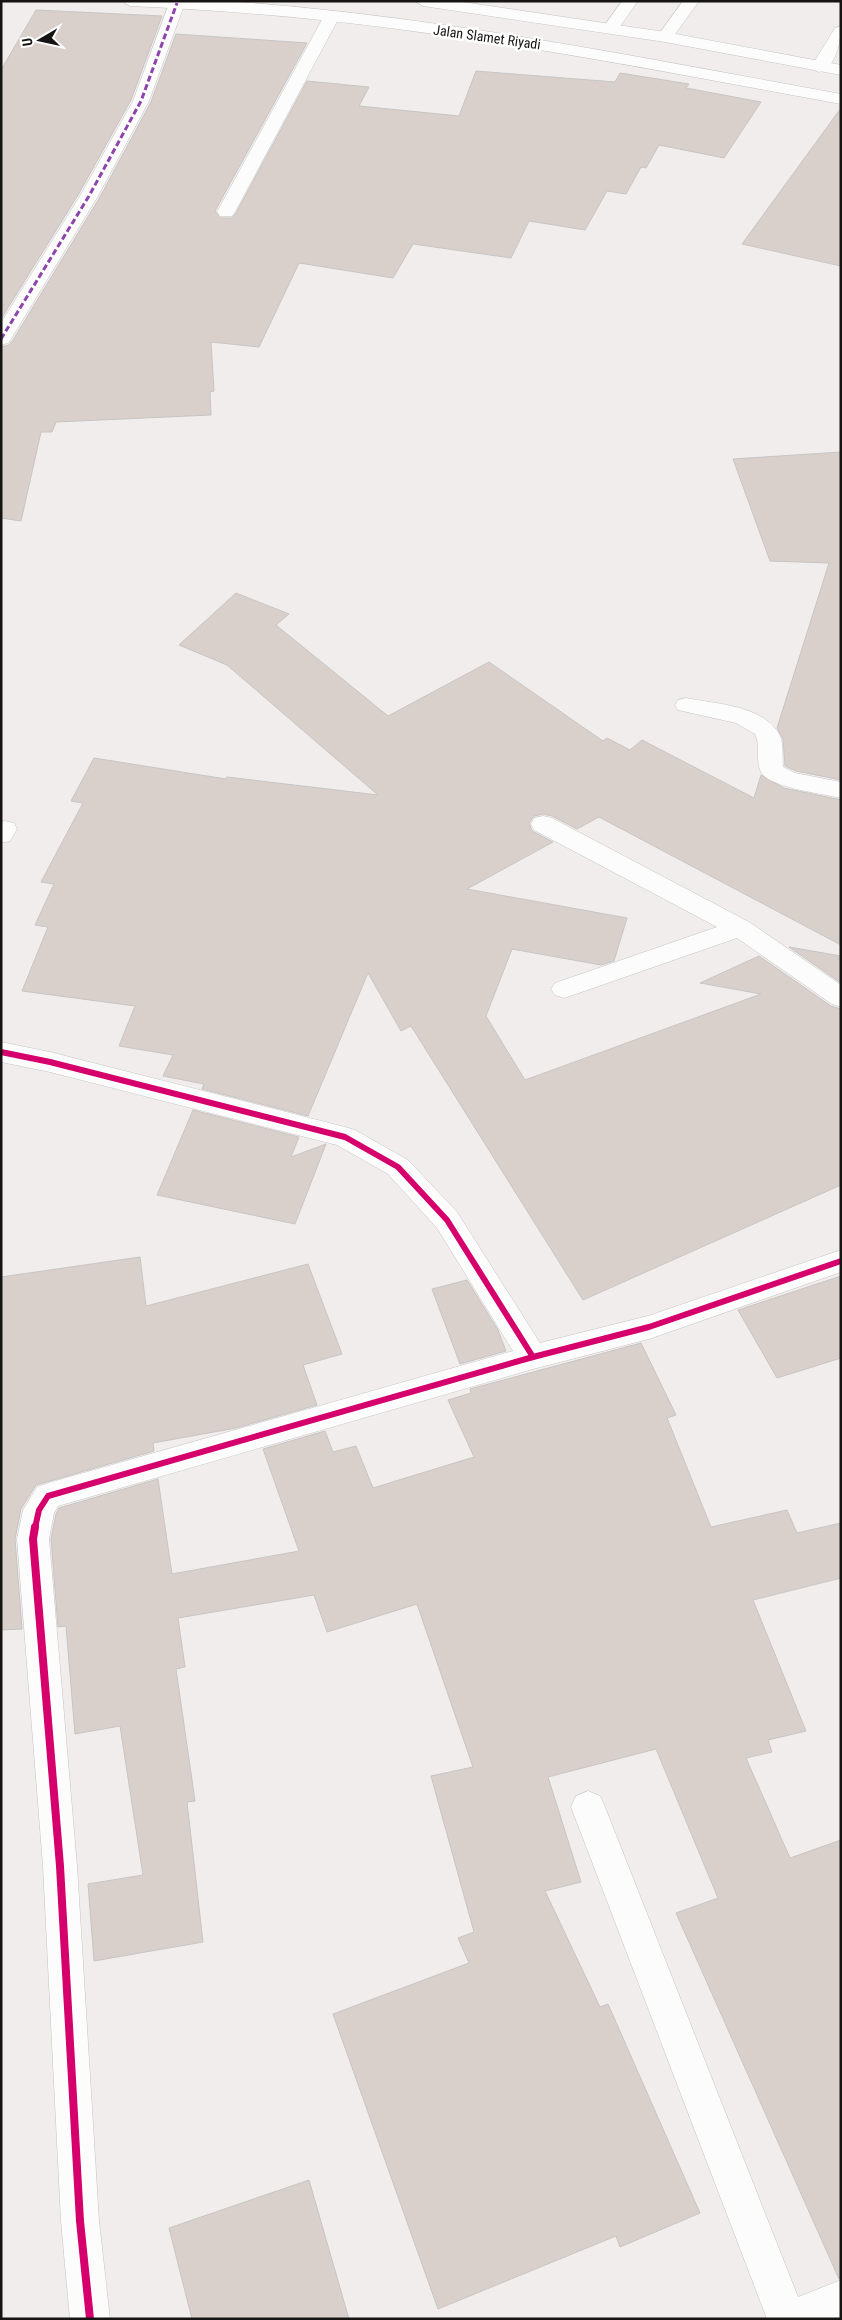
<svg xmlns="http://www.w3.org/2000/svg" width="842" height="2320" viewBox="0 0 842 2320" font-family="'Roboto Condensed',sans-serif">
	<style>
		.building { fill: #d9d0cc; stroke: #c7c5c4 }
		.lines { fill: none; stroke-linecap: round; stroke-linejoin: round }
		.minor-casing { stroke: #c6c4c3; stroke-width: 1 }
		.major-casing { stroke: #c6c4c3; stroke-width: 1 }
		.minor { fill: #fdfcfc; fill-rule: evenodd }
		.major { fill: #fdfcfc; fill-rule: evenodd }
		.quiet { stroke: #8e44ad; stroke-width: 3; stroke-dasharray: 6 3; stroke-linecap: butt }
		.cycleway-far1-casing { stroke: #fff; stroke-width: 9 }
		.cycleway-casing { stroke: #fff; stroke-width: 11 }
		.cycleway-far1 { stroke: #d6006c; stroke-width: 6 }
		.cycleway { stroke: #d6006c; stroke-width: 8 }
		.labels { text-anchor: middle; dominant-baseline: central; stroke-width: 5; stroke-linejoin: round; paint-order: stroke }
		.far-street-label { font-size: 14px; fill: #161413; stroke: #fff }
	</style>
	<rect width="100%" height="100%" fill="#f0edec"/>
	<g class="building">
		<path d="M 36,10 L 162,16 L 131,100 L 78,195 L 1,319 L 1,70 Z"/>
		<path d="M 176,34 L 307,43 L 215,211 L 220,218 L 232,218 L 236,213 L 307,81 L 369,87 L 359,106 L 459,116 L 476,71 L 615,82 L 620,73 L 689,84 L 686,88 L 761,102 L 724,158 L 659,145 L 646,168 L 641,167 L 626,194 L 607,191 L 585,230 L 529,221 L 511,258 L 413,244 L 393,278 L 299,263 L 259,347 L 211,342 L 214,391 L 210,392 L 211,415 L 56,422 L 52,432 L 41,432 L 21,521 L 1,518 L 1,347 L 9,345 L 13,340 L 100,197 L 151,102 Z"/>
		<path d="M 841,108 L 841,266 L 742,244 Z"/>
		<path d="M 841,452 L 841,780 L 796,771 L 785,766 L 783,739 L 777,728 L 829,563 L 770,561 L 733,459 Z"/>
		<path d="M 236,593 L 289,614 L 276,625 L 388,716 L 489,662 L 603,741 L 607,738 L 630,750 L 642,740 L 754,798 L 761,775 L 784,788 L 841,800 L 841,945 L 599,817 L 577,829 L 552,816 L 543,814 L 534,816 L 529,823 L 532,831 L 553,842 L 467,889 L 627,918 L 614,961 L 601,965 L 512,949 L 486,1016 L 525,1080 L 761,994 L 700,983 L 759,956 L 831,1006 L 841,1009 L 841,1185 L 583,1300 L 411,1026 L 401,1031 L 368,973 L 308,1116 L 202,1089 L 204,1084 L 163,1076 L 173,1055 L 119,1046 L 135,1006 L 22,991 L 48,927 L 35,925 L 54,884 L 41,882 L 83,803 L 71,801 L 94,758 L 226,779 L 227,777 L 378,795 L 227,665 L 179,645 Z"/>
		<path d="M 789,947 L 841,956 L 841,983 Z"/>
		<path d="M 193,1110 L 299,1137 L 291,1157 L 326,1144 L 295,1224 L 157,1195 Z"/>
		<path d="M 140,1257 L 146,1306 L 308,1264 L 342,1354 L 303,1365 L 317,1405 L 236,1428 L 153,1443 L 154,1451 L 36,1485 L 21,1509 L 15,1539 L 22,1629 L 1,1630 L 1,1277 Z"/>
		<path d="M 841,1276 L 841,1358 L 777,1378 L 738,1310 Z"/>
		<path d="M 467,1280 L 498,1330 L 506,1351 L 460,1364 L 432,1289 Z"/>
		<path d="M 641,1343 L 676,1415 L 667,1418 L 711,1527 L 787,1510 L 797,1533 L 841,1523 L 841,1578 L 753,1600 L 806,1731 L 768,1740 L 772,1752 L 746,1758 L 790,1858 L 841,1840 L 841,2278 L 839,2279 L 676,1913 L 718,1898 L 656,1749 L 548,1777 L 581,1882 L 545,1891 L 600,2007 L 608,2004 L 700,2213 L 620,2247 L 616,2236 L 438,2309 L 333,2014 L 469,1963 L 458,1938 L 474,1932 L 431,1776 L 473,1767 L 417,1604 L 327,1632 L 314,1595 L 178,1618 L 185,1667 L 176,1669 L 195,1801 L 187,1802 L 203,1942 L 94,1961 L 88,1884 L 143,1875 L 120,1726 L 75,1734 L 66,1626 L 58,1627 L 51,1539 L 56,1514 L 59,1508 L 158,1479 L 172,1574 L 299,1551 L 263,1449 L 325,1431 L 333,1452 L 356,1446 L 373,1488 L 474,1457 L 448,1400 L 471,1393 L 470,1389 Z"/>
		<path d="M 309,2180 L 349,2319 L 192,2319 L 169,2228 Z"/>
	</g>
	<g class="lines">
		<g class="minor-casing">
			<g id="minor">
				<path d="M 170,1 L 185,3 L 149,101 L 98,196 L 11,339 L 8,343 L 1,345 L 1,323 L 80,196 L 133,101 Z"/>
				<path d="M 622,1 L 638,1 L 616,32 L 604,32 L 602,29 Z"/>
				<path d="M 683,1 L 699,1 L 671,40 L 659,40 L 657,37 Z"/>
				<path d="M 332,11 L 340,16 L 235,212 L 232,216 L 220,216 L 217,212 L 324,16 Z"/>
				<path d="M 841,26 C 841,41 836,68 819,72 L 813,70 L 811,67 L 835,28 Z"/>
				<path d="M 686,698 C 715,704 765,705 780,736 C 784,745 782,757 783,767 L 795,773 L 841,782 L 841,798 C 824,794 768,787 761,772 C 755,760 761,746 755,734 L 736,723 L 678,710 L 675,705 L 678,700 Z"/>
				<path d="M 543,816 L 552,818 L 749,922 L 841,985 L 841,1007 L 832,1004 L 737,938 L 573,995 L 564,998 L 555,995 L 551,989 L 555,983 L 717,927 L 534,830 L 531,824 L 534,818 Z"/>
				<path d="M 5,821 L 14,823 L 17,829 L 10,841 L 1,843 L 1,822 Z"/>
				<path d="M 1,1042 L 50,1052 L 345,1127 L 355,1130 L 408,1160 L 457,1212 L 540,1343 L 648,1316 L 841,1250 L 841,1272 L 649,1339 L 533,1369 L 58,1506 L 54,1513 L 49,1539 L 77,1866 L 99,2221 L 110,2319 L 70,2319 L 61,2221 L 43,1866 L 17,1539 L 23,1510 L 37,1487 L 48,1483 L 513,1351 L 437,1228 L 388,1174 L 337,1145 L 50,1072 L 1,1062 Z"/>
				<path d="M 588,1791 L 600,1796 L 605,1807 L 798,2297 L 841,2280 L 841,2319 L 767,2319 L 571,1807 L 576,1796 Z"/>
			</g>
		</g>
		<g class="major-casing">
			<g id="major">
				<path d="M 122,1 C 156,1 191,0 224,1 C 432,15 637,57 841,94 L 841,104 C 693,77 546,48 397,29 C 308,17 219,10 130,6 Z"/>
				<path d="M 415,1 L 456,1 L 665,32 L 841,65 L 841,75 L 665,42 L 423,6 Z"/>
			</g>
		</g>
		<use href="#minor" class="minor"/>
		<use href="#major" class="major"/>
		<path class="quiet" d="M 1,339 L 89,196 L 141,101 L 177,3"/>
		<g class="cycleway-far1-casing">
			<g id="cycleway-far1">
				<path d="M 1,1052 L 50,1062 L 345,1137 L 398,1167 L 447,1220 L 533,1357"/>
				<path d="M 35,1528 L 39,1510 L 48,1496 L 533,1357 L 649,1327 L 841,1261"/>
			</g>
		</g>
		<g class="cycleway-casing">
			<path id="cycleway" d="M 35,1527 L 33,1539 L 60,1866 L 80,2221 L 90,2319"/>
		</g>
		<use href="#cycleway-far1" class="cycleway-far1"/>
		<use href="#cycleway" class="cycleway"/>
	</g>
	<g class="labels">
		<g class="far-street-label">
			<text transform="translate(487 37) rotate(8)">Jalan Slamet Riyadi</text>
		</g>
	</g>
	<rect width="842" height="2320" fill="none" stroke="#161413" stroke-width="5"/>
	<g transform="translate(40 40) rotate(261)" stroke="#ffffff" stroke-width="4" paint-order="stroke">
	<path d="M0-4L9 19L0 12L-9 19Z" fill="#161413"/>
	<text y="-8" font-size="14" font-weight="bold" text-anchor="middle" fill="#161413">U</text>
	</g>
</svg>
